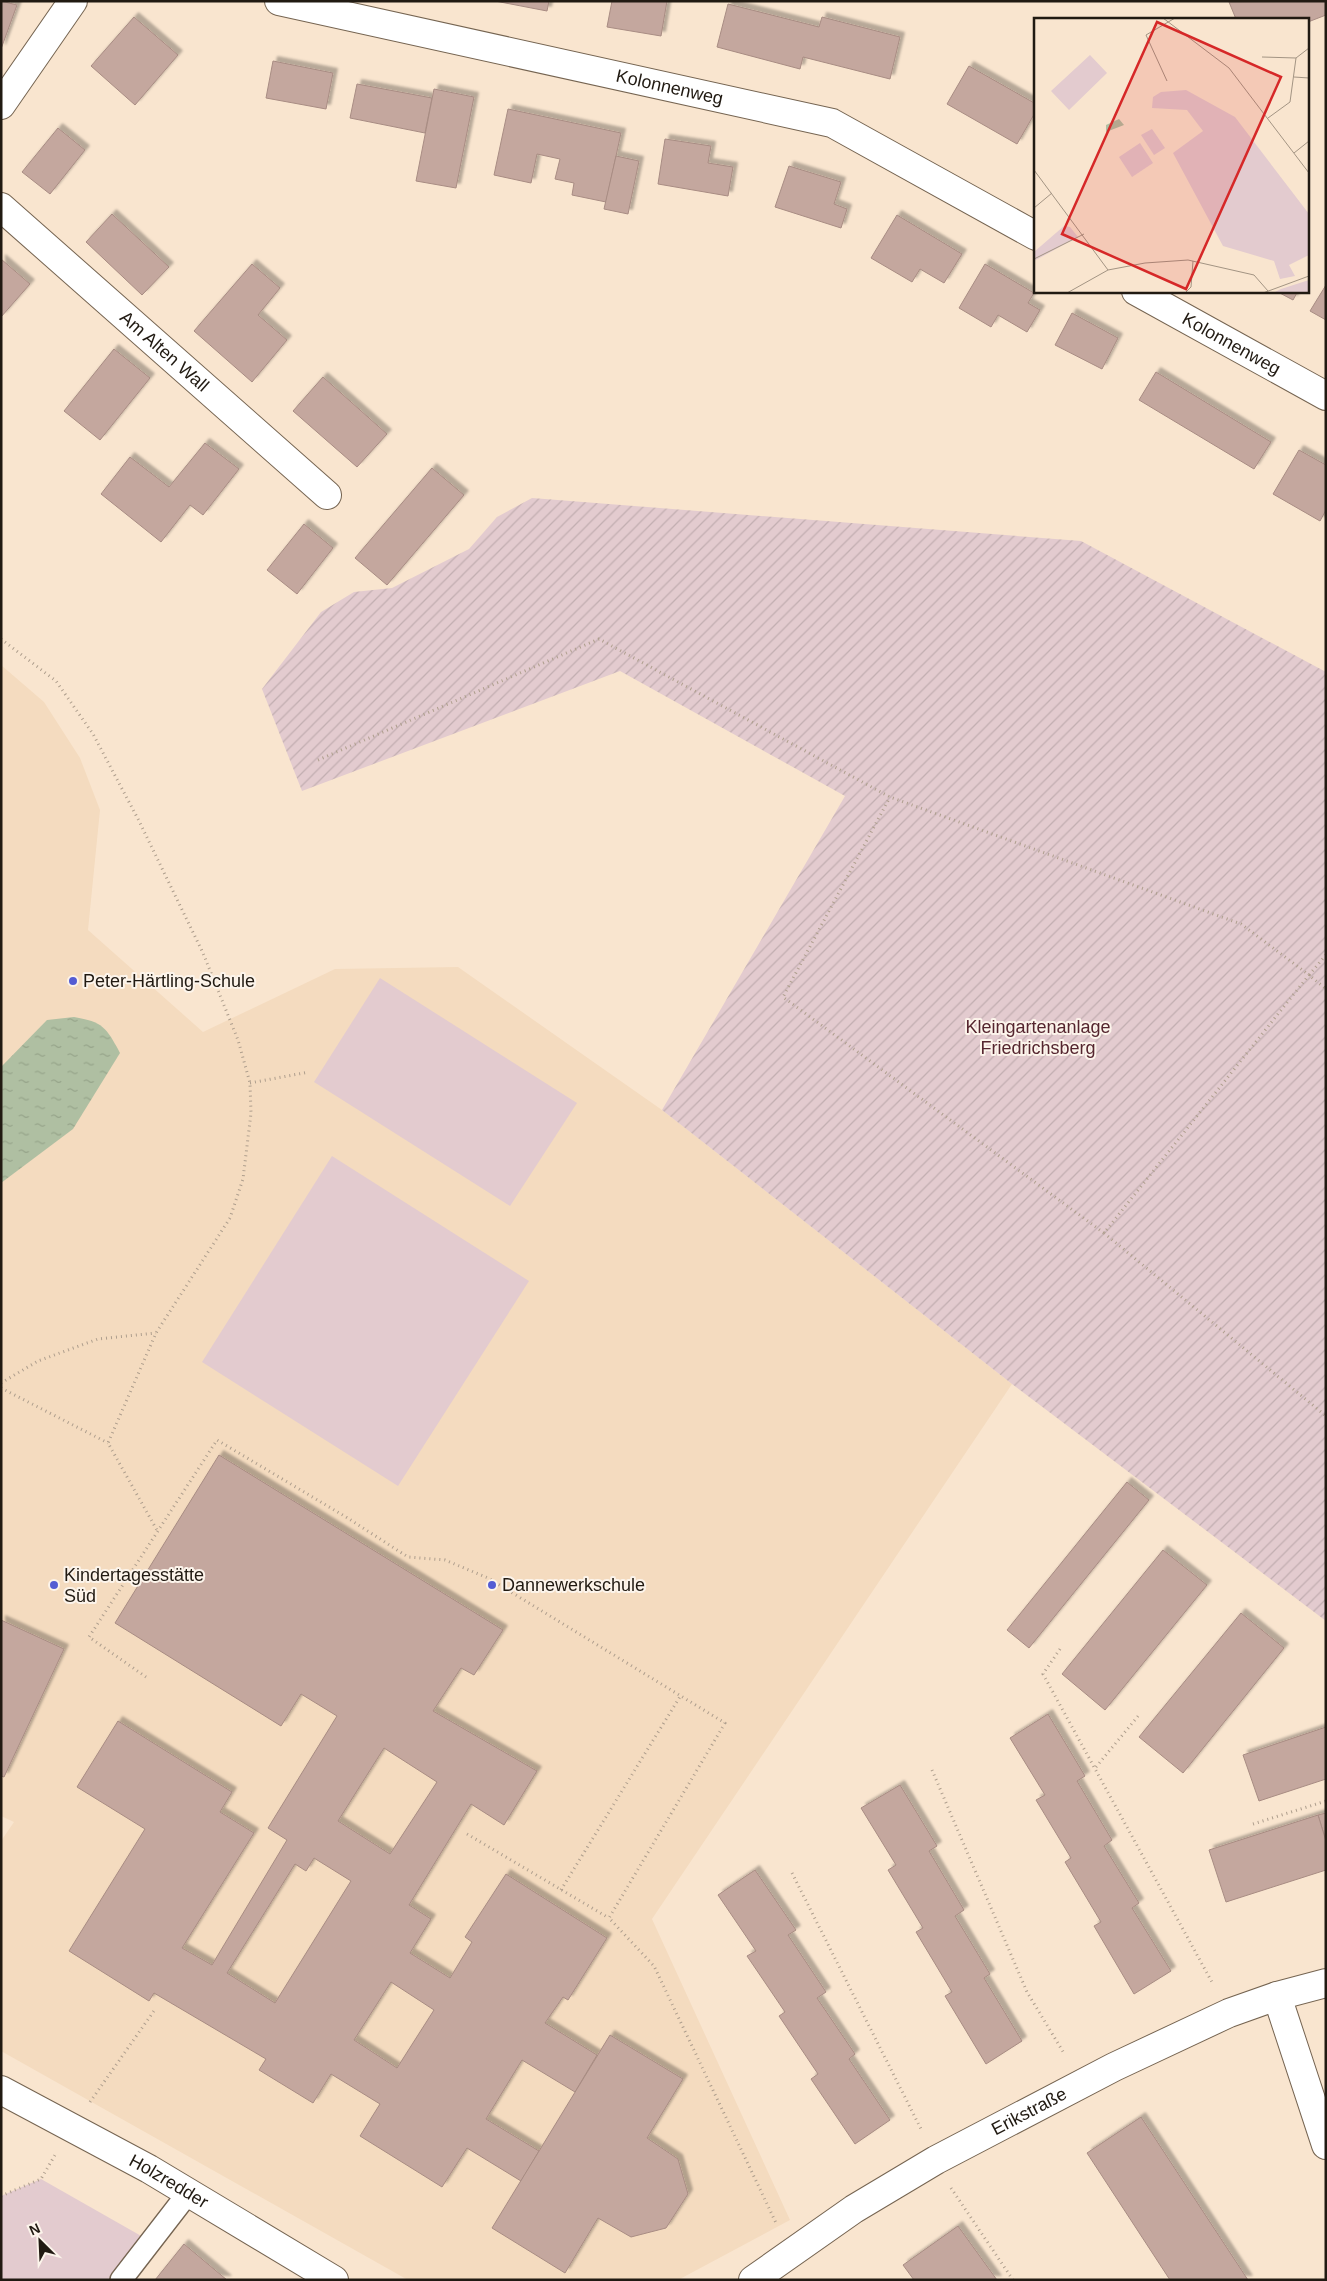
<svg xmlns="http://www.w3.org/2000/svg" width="1327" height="2281" viewBox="0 0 1327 2281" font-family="Arial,sans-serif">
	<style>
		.built { fill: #f4dbbf }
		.park { fill: #e3cbcf }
		.garden { fill: url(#garden-furrows) }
		.water { fill: url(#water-ripples) }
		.building { fill: #c4a79e; stroke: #a88c83; fill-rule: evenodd; filter: url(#shadow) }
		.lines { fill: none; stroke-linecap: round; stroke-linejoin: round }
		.lane-casing { stroke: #756451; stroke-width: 24 }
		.street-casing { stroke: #756451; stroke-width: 30 }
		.path { stroke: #ae9e8d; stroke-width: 3; stroke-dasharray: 1 4; stroke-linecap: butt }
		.lane { stroke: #fff; stroke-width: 21 }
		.street { stroke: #fff; stroke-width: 28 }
		.poi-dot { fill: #545cd3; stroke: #fcf4eb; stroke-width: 2 }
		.labels { text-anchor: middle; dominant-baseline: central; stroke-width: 4; stroke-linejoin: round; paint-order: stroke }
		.street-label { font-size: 18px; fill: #211a12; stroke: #fcf4eb }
		.poi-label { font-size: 18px; fill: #211a12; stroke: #fcf4eb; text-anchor: start }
		.park-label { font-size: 18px; fill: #55252f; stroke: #fcf4eb }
		.inset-road { fill: none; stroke: #a39483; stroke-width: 1 }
		.view { fill: #d62828; fill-opacity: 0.15; stroke: #d62828; stroke-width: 2.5 }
		.inset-edge { fill: none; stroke: #211a12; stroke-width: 2.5 }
	</style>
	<defs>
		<pattern id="garden-furrows" width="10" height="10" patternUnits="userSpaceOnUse" patternTransform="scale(1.25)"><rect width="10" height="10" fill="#e3cbcf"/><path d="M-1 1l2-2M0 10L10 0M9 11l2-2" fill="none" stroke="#c2aeb1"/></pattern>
		<pattern id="water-ripples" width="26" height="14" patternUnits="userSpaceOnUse" patternTransform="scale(1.25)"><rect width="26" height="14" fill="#afbfa2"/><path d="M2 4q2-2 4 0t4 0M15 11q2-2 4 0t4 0" fill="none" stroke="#96a48a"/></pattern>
		<filter id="shadow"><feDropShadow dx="4.5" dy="-4.5" stdDeviation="1" flood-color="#0004"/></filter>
	</defs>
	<rect width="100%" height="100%" fill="#f9e5cf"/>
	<path class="built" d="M 1,665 L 44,702 L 80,758 L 100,810 L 88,930 L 203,1032 L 335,969 L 458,967 L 662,1110 L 1012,1384 L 652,1919 L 790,2220 L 678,2280 L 408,2280 L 1,2051 L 1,1841 L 14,1822 L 1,1816 Z"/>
	<g class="park">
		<path d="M 380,978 L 577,1103 L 510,1206 L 314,1082 Z"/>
		<path d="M 332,1156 L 529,1281 L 398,1486 L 202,1362 Z"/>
		<path d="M 41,2179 L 150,2241 L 122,2280 L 1,2280 L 1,2196 Z"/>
	</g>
	<path class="garden" d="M 532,498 L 1081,541 L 1326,672 L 1326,1621 L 1012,1384 L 662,1110 L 845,796 L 620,671 L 302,791 L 262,689 L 321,612 L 354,592 L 392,588 L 469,549 L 497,517 Z"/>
	<path class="water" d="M 74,1017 C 103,1022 106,1027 120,1053 L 73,1129 L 1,1183 L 1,1067 L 47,1020 Z"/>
	<g class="building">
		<path d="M 1,1 L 17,5 L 1,49 Z"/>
		<path d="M 495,1 L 549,1 L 547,11 Z"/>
		<path d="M 612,1 L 667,1 L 661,36 L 607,27 Z"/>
		<path d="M 1326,1 L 1326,15 L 1308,22 L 1308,19 L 1236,19 L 1229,2 Z"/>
		<path d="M 728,4 L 819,27 L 822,17 L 900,37 L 890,79 L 803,57 L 800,69 L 717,47 Z"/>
		<path d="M 134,17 L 178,55 L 135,105 L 91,66 Z"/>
		<path d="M 273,61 L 333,73 L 326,109 L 266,98 Z"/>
		<path d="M 969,66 L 1036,104 L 1036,111 L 1017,144 L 947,104 Z"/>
		<path d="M 357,84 L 432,98 L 425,133 L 350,118 Z"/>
		<path d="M 434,89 L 474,97 L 456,188 L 416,181 Z"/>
		<path d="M 508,109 L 621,133 L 606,202 L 572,195 L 574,183 L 555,179 L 560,159 L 537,154 L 531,183 L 494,175 Z"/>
		<path d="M 58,128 L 85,150 L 50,194 L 22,172 Z"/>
		<path d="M 665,139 L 711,146 L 708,163 L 733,167 L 728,196 L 658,184 Z"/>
		<path d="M 616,156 L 639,161 L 628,214 L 604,209 Z"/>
		<path d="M 789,166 L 841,182 L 834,204 L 847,209 L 841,228 L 775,207 Z"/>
		<path d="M 112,214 L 169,267 L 142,295 L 86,242 Z"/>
		<path d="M 897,215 L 962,254 L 944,283 L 920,269 L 912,282 L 871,258 Z"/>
		<path d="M 1,259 L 30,284 L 1,317 Z"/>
		<path d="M 252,264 L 280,288 L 258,315 L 287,340 L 252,382 L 194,331 Z"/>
		<path d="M 985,264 L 1034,293 L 1028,303 L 1040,310 L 1027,332 L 998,315 L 991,327 L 959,308 Z"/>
		<path d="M 1326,285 L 1326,320 L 1310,311 Z"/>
		<path d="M 1276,291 L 1298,291 L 1293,300 Z"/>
		<path d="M 1072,313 L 1118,338 L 1102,369 L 1055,345 Z"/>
		<path d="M 114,349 L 150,378 L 100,440 L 64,411 Z"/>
		<path d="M 1156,372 L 1271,442 L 1254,469 L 1139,400 Z"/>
		<path d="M 323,377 L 387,434 L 357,467 L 293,411 Z"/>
		<path d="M 205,443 L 239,469 L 203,515 L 190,505 L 161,542 L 101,494 L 130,457 L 169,487 Z"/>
		<path d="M 1299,450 L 1326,465 L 1326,510 L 1320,521 L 1273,494 Z"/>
		<path d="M 432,468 L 464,495 L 387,585 L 355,558 Z"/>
		<path d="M 304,524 L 333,548 L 297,594 L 267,570 Z"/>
		<path d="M 219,1455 L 503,1630 L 474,1675 L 461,1668 L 433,1711 L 537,1771 L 504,1825 L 471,1804 L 409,1905 L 431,1919 L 410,1953 L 450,1978 L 472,1942 L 465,1937 L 506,1874 L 607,1938 L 568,2000 L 563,1997 L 545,2023 L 597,2055 L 575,2092 L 522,2060 L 486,2119 L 539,2151 L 521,2181 L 467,2148 L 442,2187 L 360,2136 L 380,2104 L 331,2074 L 313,2103 L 259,2070 L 266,2059 L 154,1993 L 149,2001 L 69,1951 L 145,1829 L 77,1787 L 118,1721 L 232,1792 L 220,1812 L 254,1833 L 182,1948 L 212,1965 L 287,1840 L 268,1828 L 337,1716 L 301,1694 L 281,1726 L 115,1623 ZM 384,1748 L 437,1782 L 390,1854 L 338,1821 ZM 314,1858 L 351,1881 L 275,2003 L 227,1973 L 295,1864 L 306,1871 ZM 391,1982 L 434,2010 L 397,2068 L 354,2040 Z"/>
		<path d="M 1127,1482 L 1149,1500 L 1029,1648 L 1007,1630 Z"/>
		<path d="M 1163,1550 L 1207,1585 L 1105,1710 L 1062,1674 Z"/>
		<path d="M 1241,1613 L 1284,1648 L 1183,1773 L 1139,1737 Z"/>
		<path d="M 1,1620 L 64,1649 L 4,1777 L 1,1776 Z"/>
		<path d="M 1048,1714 L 1085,1776 L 1077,1781 L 1112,1840 L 1104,1846 L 1139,1903 L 1132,1908 L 1171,1971 L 1134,1994 L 1094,1926 L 1101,1922 L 1065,1862 L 1071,1858 L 1036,1800 L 1045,1795 L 1010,1738 Z"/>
		<path d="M 1326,1727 L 1326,1779 L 1259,1801 L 1243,1755 Z"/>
		<path d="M 900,1785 L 937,1846 L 929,1851 L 964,1910 L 955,1916 L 990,1974 L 984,1978 L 1022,2041 L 986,2064 L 945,1996 L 952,1992 L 916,1932 L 923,1928 L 888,1870 L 896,1865 L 861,1808 Z"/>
		<path d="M 1326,1813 L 1326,1841 L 1318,1815 Z"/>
		<path d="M 1318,1815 L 1326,1841 L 1326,1870 L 1226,1902 L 1209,1850 Z"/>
		<path d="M 755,1870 L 796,1930 L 788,1935 L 826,1992 L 817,1998 L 855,2054 L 849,2059 L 890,2120 L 855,2144 L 811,2079 L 818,2074 L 779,2016 L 785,2012 L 747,1956 L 756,1951 L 718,1895 Z"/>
		<path d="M 610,2035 L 683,2079 L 647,2138 L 678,2159 L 688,2194 L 666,2228 L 631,2237 L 598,2218 L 565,2273 L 492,2228 Z"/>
		<path d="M 1141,2117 L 1248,2280 L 1170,2280 L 1087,2153 Z"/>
		<path d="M 958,2226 L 997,2280 L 914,2280 L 903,2265 Z"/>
		<path d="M 184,2244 L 227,2280 L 155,2280 Z"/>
	</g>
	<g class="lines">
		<g class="lane-casing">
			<path id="lane" d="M 121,2280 L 189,2192"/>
		</g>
		<g class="street-casing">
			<g id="street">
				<path id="s1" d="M 279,1 L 832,123 L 1036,236"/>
				<path d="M 1,105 L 73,1"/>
				<path id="s2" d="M 1,207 L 327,495"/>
				<path id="s3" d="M 1136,291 L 1326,396"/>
				<path d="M 1277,1996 L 1326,2145"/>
				<path id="s4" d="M 1,2090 L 149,2169 L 334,2280"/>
				<path id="s5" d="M 753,2280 L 854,2209 L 936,2160 L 1114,2067 L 1229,2013 L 1277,1996 L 1326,1983"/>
			</g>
		</g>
		<g class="path">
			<path d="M 1,639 L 56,681 L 93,734 L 138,819 L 203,953 L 238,1040 L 250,1083 L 251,1113 L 243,1179 L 230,1218 L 156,1333 L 108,1443 L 158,1532"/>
			<path d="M 318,760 L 599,639 L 890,797 L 1241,924 L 1309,975 L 1104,1233 L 783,997 L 890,797"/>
			<path d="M 1326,955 L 1309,975 L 1326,989"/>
			<path d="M 250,1083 L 309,1072"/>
			<path d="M 1104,1233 L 1326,1416"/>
			<path d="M 1,1383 L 38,1361 L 98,1339 L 156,1333"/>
			<path d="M 1,1388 L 108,1443"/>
			<path d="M 1060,1649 L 1043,1674 L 1213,1984"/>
			<path d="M 146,1677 L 89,1637 L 217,1440 L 346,1517 L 408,1557 L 445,1560 L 488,1578 L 725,1723 L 609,1918 L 654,1966 L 777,2225"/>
			<path d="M 1096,1767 L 1139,1715"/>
			<path d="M 932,1770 L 1027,1992 L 1065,2055"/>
			<path d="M 1253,1824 L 1326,1801"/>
			<path d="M 467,1834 L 609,1918"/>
			<path d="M 792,1873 L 922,2131"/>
			<path d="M 561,1890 L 681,1695"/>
			<path d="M 90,2102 L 156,2008"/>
			<path d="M 951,2188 L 1013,2280"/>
			<path d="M 1,2196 L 41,2179 L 55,2155"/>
		</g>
		<use href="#lane" class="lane"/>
		<use href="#street" class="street"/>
	</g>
	<g class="poi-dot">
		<circle cx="73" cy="981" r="5"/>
		<circle cx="54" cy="1585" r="5"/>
		<circle cx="492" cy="1585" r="5"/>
	</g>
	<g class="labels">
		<g class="street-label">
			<text stroke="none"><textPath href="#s1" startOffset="400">Kolonnenweg</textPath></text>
			<text stroke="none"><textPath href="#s3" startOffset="109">Kolonnenweg</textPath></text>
			<text stroke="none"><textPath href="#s2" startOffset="218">Am Alten Wall</textPath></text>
			<text stroke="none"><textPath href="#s5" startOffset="324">Erikstraße</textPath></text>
			<text stroke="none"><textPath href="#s4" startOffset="191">Holzredder</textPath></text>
		</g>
		<g class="poi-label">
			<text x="83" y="981">Peter-Härtling-Schule</text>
			<text x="64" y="1575">Kindertagesstätte<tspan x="64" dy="21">Süd</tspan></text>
			<text x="502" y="1585">Dannewerkschule</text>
		</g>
		<g class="park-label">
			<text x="1038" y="1027">Kleingartenanlage<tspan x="1038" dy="21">Friedrichsberg</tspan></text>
		</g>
	</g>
	<g transform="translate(1034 18)">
		<rect width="275" height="275" fill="#f9e5cf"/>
		<path d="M 275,262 L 275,275 L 239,275 L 247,271 Z" fill="#e3cbcf"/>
		<path d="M 56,37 L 73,55 L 35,92 L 17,73 ZM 118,111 L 131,130 L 120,137 L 107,117 ZM 106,125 L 119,145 L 98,159 L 85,139 ZM 30,208 L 36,209 L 44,219 L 0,243 L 0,234 Z" fill="#e3cbcf"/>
		<path d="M 152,72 L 201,99 L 275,196 L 275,237 L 255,247 L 261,258 L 246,261 L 240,243 L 189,228 L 139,135 L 169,113 L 153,92 L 118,90 L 119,79 L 127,74 Z" fill="#e3cbcf"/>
		<path d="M 85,101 L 90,107 L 72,114 L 72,107 Z" fill="#afbfa2"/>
		<path class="inset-road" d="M 129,0 L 195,50 L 275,155M 228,39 L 262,40M 260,59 L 275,60M 133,63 L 112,17 L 141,0M 234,100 L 256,84 L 262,40 L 275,30M 260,135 L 275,123M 0,152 L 74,252M 0,190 L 18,175M 0,241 L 50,216M 33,275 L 74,252 L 111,245 L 154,242 L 220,257 L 234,273M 151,275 L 157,269 L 159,243M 229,275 L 275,258"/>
		<path class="view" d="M 123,4 L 247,59 L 152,271 L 28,216 Z"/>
		<rect width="275" height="275" class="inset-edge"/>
	</g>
	<rect width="1327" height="2281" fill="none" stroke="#211a12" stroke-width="5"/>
	<g transform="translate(40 2241) rotate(336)" stroke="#fcf4eb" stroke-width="4" paint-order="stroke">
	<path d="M0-4L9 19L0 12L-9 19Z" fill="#211a12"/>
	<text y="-8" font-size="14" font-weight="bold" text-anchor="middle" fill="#211a12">N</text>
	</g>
</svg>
